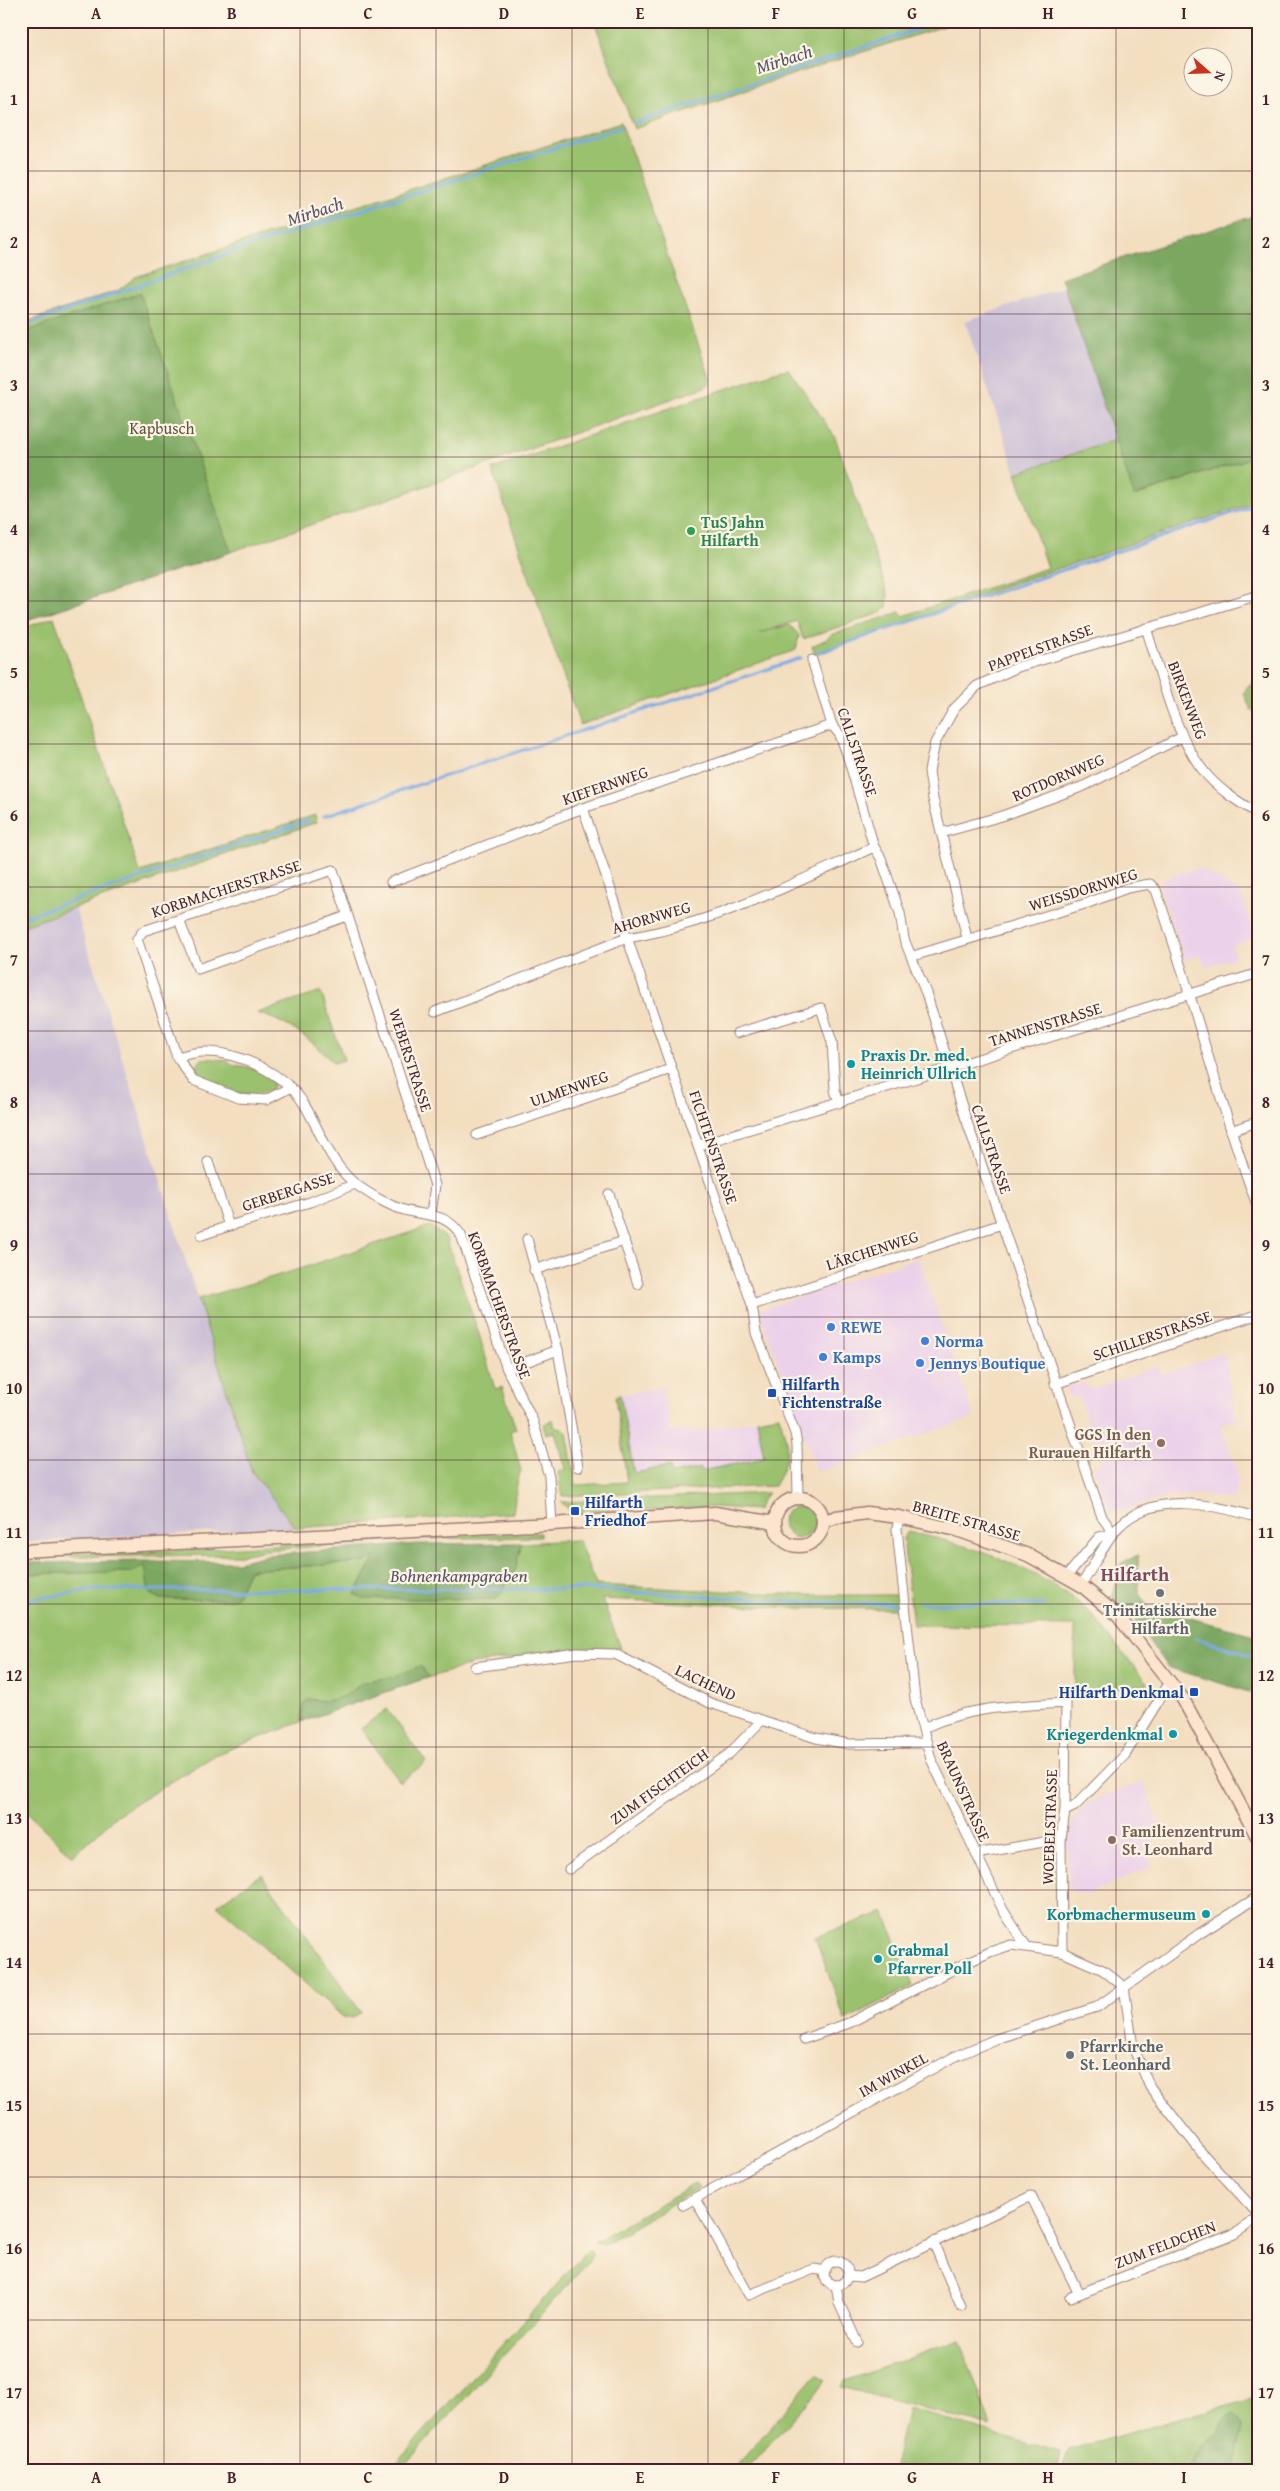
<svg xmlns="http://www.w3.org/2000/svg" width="1280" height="2491" viewBox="0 0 1280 2491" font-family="'Gentium Book Plus',serif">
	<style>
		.built { fill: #ecd1ea }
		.industrial { fill: #cbbfd5 }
		.green { fill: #9ac16d; stroke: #72704c }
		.forest { fill: #7ba760; stroke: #626346 }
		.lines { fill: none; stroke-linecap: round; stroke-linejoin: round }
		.stream { stroke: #7babe5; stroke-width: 3 }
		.street-casing { stroke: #9e7e76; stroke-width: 11 }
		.secondary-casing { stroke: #9e7e76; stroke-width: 15 }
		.street { stroke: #fff; stroke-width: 9 }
		.secondary { stroke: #fce5cf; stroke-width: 12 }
		.grid { fill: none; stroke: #4a1f2b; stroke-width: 1; stroke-opacity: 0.55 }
		.leisure-dot { fill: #2e9e5b; stroke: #fcf5e5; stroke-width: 2 }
		.culture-dot { fill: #0f9aa8; stroke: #fcf5e5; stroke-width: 2 }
		.shop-dot { fill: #3f7fe0; stroke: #fcf5e5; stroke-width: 2 }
		.transit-dot { fill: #1a4fb4; stroke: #fcf5e5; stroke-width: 2 }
		.education-dot { fill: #8d6e63; stroke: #fcf5e5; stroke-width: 2 }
		.worship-dot { fill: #6b7280; stroke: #fcf5e5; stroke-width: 2 }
		.labels { text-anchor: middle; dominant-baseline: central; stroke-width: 4.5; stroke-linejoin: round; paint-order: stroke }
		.park-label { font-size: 16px; fill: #62503f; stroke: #fcf5e5 }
		.leisure-label { font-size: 16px; font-weight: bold; fill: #27864d; stroke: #fcf5e5; text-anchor: start }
		.street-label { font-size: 16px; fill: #4a1f2b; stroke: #fcf5e5 }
		.culture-label { font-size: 16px; font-weight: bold; fill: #0d838f; stroke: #fcf5e5; text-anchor: start }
		.shop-label { font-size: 16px; font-weight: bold; fill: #366cbe; stroke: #fcf5e5; text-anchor: start }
		.transit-label { font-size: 16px; font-weight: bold; fill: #164399; stroke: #fcf5e5; text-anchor: start }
		.education-label { font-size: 16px; font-weight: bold; fill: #785e54; stroke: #fcf5e5; text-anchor: end }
		.worship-label { font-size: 16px; font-weight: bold; fill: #5b616d; stroke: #fcf5e5 }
		.water-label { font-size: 18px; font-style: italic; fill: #5b506c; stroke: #fcf5e5 }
		.quarter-label { font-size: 19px; font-weight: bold; fill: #7b4a61; stroke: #fcf5e5 }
		.neatline { fill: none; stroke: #4a1f2b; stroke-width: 2 }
		.grid-label { font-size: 16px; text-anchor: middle; font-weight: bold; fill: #4a1f2b }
	</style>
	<rect width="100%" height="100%" fill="#fcf5e5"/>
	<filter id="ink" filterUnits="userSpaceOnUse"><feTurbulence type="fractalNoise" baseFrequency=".02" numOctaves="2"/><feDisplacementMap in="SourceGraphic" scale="10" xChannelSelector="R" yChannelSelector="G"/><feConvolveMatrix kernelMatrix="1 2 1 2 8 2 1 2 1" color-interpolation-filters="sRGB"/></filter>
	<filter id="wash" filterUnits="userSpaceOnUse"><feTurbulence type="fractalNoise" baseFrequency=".0096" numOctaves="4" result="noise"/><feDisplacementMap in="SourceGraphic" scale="20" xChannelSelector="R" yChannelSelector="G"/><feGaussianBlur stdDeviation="1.12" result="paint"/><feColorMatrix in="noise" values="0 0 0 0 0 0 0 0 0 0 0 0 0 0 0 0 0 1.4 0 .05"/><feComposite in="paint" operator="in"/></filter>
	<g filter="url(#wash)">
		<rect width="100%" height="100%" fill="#f3dec0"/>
		<g class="built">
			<path d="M 1198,868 L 1241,893 L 1255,937 L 1232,946 L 1235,958 L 1205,967 L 1201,955 L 1185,960 L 1159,886 L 1163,879 Z"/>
			<path d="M 918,1258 L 974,1417 L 817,1472 L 759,1310 Z"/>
			<path d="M 1224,1353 L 1237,1421 L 1221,1423 L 1239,1479 L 1233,1501 L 1207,1495 L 1168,1496 L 1121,1511 L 1109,1511 L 1094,1466 L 1102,1463 L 1079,1396 L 1070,1398 L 1067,1390 L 1069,1387 L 1083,1382 L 1091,1390 L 1158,1366 L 1161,1375 Z"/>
			<path d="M 662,1387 L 672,1433 L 691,1429 L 692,1432 L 757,1419 L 765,1458 L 701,1471 L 700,1468 L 671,1474 L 670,1467 L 634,1474 L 619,1395 Z"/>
			<path d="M 1144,1782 L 1163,1837 L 1144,1845 L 1152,1866 L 1091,1894 L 1079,1894 L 1069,1888 L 1067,1843 L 1072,1824 L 1078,1813 L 1088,1803 L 1103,1795 Z"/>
		</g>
		<g class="industrial">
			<path d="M 1065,287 L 1115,440 L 1016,473 L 965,321 Z"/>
			<path d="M 75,908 L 252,1472 L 296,1528 L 21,1542 L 21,927 Z"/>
		</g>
		<g class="green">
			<path d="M 594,21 L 960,21 L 797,73 L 634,129 Z"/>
			<path d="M 621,122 L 710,378 L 709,384 L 705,387 L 400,495 L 21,622 L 21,324 L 119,290 L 135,277 Z"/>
			<path d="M 789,369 L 835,437 L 888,594 L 887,607 L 878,614 L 803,639 L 797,621 L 760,633 L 790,625 L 799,635 L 796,650 L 580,725 L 492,469 L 778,371 Z"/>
			<path d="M 1115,440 L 1135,496 L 1259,455 L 1259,501 L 1003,587 L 816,655 L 812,646 L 825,640 L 831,635 L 900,612 L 903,616 L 1047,568 L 1016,473 Z"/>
			<path d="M 54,617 L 140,872 L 315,815 L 317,822 L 21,927 L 21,629 Z"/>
			<path d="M 1259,681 L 1259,716 L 1251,710 L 1244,693 L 1247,687 Z"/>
			<path d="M 321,992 L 344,1060 L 334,1063 C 312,1040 288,1022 257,1013 Z"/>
			<path d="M 209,1058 L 229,1061 L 230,1064 C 243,1067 258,1067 269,1078 C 285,1094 250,1095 242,1094 C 234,1092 225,1086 217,1083 C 210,1080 202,1080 196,1074 L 195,1066 L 202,1059 Z"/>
			<path d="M 430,1226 L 446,1238 L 479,1334 L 495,1389 L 502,1387 L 516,1429 L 510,1431 L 521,1471 L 518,1477 L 513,1513 L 296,1528 L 252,1472 L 198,1299 L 293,1271 Z"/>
			<path d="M 620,1395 L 634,1473 L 670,1466 L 672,1474 L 701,1468 L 701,1471 L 764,1458 L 757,1419 L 779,1415 C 789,1448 791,1456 774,1486 L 562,1496 L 558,1472 L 566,1469 L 555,1432 L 546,1434 L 543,1425 L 553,1419 L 555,1428 L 563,1428 L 567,1432 L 576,1485 L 627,1482 L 615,1396 Z"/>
			<path d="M 768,1493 L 760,1503 L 758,1510 L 716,1507 L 630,1511 L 630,1508 L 583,1510 L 583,1514 L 569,1510 L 561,1502 Z"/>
			<circle cx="799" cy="1522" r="16"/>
			<path d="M 908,1532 C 970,1544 1036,1567 1085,1608 C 1093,1614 1099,1624 1105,1631 C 1119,1649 1134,1666 1148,1684 L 1075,1693 L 1075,1626 L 913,1625 L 903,1538 Z"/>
			<path d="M 540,1533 L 540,1537 L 412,1539 L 268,1550 L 240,1555 L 21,1557 L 21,1554 L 194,1550 L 423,1535 Z"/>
			<path d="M 576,1540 L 579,1542 L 596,1585 L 806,1595 L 900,1595 L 901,1609 L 797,1608 L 602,1599 L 621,1648 L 527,1656 L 473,1664 L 385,1691 L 301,1722 L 217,1754 L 117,1815 L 73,1856 L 21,1807 L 21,1574 L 132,1572 L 145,1566 L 237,1596 L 249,1570 L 365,1562 L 377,1555 L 355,1594 L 520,1552 L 521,1543 Z"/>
			<path d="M 387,1709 L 426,1762 L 400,1782 L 361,1728 Z"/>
			<path d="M 261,1874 L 361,2012 L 353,2018 L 343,2017 L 217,1905 Z"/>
			<path d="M 884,1912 L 913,1986 L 845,2020 L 815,1937 Z"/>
			<path d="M 696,2183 L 700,2187 L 604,2245 L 594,2242 Z"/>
			<path d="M 588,2250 L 592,2253 L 592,2258 L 400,2470 L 389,2470 Z"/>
			<path d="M 960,2340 L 991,2427 L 842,2387 L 845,2381 Z"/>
			<path d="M 817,2374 L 826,2381 L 746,2470 L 733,2470 Z"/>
			<path d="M 1259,2396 L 1259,2470 L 1062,2470 L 1069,2450 Z"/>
			<path d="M 908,2409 L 1060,2452 L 1057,2470 L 893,2470 Z"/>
		</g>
		<g class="forest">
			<path d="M 1259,214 L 1259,455 L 1134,496 L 1061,278 Z"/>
			<path d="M 140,293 L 231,552 L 21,622 L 21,333 Z"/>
			<path d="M 521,1543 L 516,1569 L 497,1599 L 363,1599 L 355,1594 L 376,1556 L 365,1562 L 249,1570 L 237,1596 L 230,1600 L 161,1599 L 149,1593 L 145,1566 L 132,1572 L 21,1574 L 21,1563 L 144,1561 L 238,1562 L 267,1555 L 419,1544 Z"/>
			<path d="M 1138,1555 L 1139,1591 L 1152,1616 L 1164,1610 L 1163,1605 L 1186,1617 L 1259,1636 L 1259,1695 L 1167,1667 L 1134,1619 L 1112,1598 L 1121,1563 Z"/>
			<path d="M 420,1666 L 429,1677 L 301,1722 L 303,1704 L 309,1699 L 326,1701 L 345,1696 L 363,1682 L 396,1676 Z"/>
			<path d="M 1234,2413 L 1240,2418 L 1243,2427 L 1235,2470 L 1187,2470 L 1204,2444 L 1219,2433 L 1226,2417 Z"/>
		</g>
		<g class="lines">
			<g class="stream">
				<path d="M 634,123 L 943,21"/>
				<path d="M 21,327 L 244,248 L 620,127"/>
				<path d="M 814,654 L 1259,504"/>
				<path d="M 324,816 L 801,658"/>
				<path d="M 21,918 L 308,821"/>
				<path d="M 21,1601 L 90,1590 L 581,1589 L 803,1602 L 896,1604"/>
				<path d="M 920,1603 L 1045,1605"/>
				<path d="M 1196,1638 L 1259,1658"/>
			</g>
		</g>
	</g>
	<g filter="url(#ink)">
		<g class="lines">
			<g class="street-casing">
				<g id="street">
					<path d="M 1146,628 C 1161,673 1173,731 1202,769 C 1217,789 1238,802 1259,814"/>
					<path d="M 812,660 L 832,725 L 840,735 L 847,754 L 874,847 L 881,858 L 900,913 L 904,939 L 926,993 L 966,1119 L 1102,1517 L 1113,1533"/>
					<path d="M 583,808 L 752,1305 L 756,1333 L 795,1433 L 797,1444 L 798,1498"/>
					<path d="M 941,833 L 1002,816 L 1084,786 L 1182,737"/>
					<path d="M 391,882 L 583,808 L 832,725"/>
					<path d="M 179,920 L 198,969 L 347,916"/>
					<path d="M 967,938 L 933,799 L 929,771 L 935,743 L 954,709 L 977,686 L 1018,667 L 1259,595"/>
					<path d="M 913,956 L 1088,903 L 1127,888 L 1150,884 L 1156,890 C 1193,996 1219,1105 1259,1210"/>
					<path d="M 435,1012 L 627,938 C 713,924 795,883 874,847"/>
					<path d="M 737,1033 L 821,1008 L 832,1042 L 835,1090 L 839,1103"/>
					<path d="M 177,1057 L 193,1080 L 238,1098 L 266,1100 L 289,1088"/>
					<path d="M 1231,1131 L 1259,1121"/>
					<path d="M 477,1135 L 671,1069"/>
					<path d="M 698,1145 L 1259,973"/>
					<path d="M 208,1162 L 229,1226 L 310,1202 L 355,1184"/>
					<path d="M 609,1194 L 638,1284"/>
					<path d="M 431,1214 L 435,1185 L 333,870 L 143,931 L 137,939 L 177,1057 C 185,1055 194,1052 203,1052 C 237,1051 286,1074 304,1104 C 320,1130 331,1167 358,1186 C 373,1196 387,1205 404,1210 C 428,1217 446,1212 461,1235 L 507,1369 L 533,1421 L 549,1476 L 552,1524"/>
					<path d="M 202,1235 L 229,1226"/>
					<path d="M 534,1270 L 624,1241"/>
					<path d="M 752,1305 L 1002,1224"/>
					<path d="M 558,1350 L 578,1467"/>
					<path d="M 507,1369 L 558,1350 L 527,1239"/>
					<path d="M 1055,1384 L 1259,1314"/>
					<path d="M 899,1517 L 897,1529 L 915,1699 L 931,1759 L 1003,1910 L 1026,1946"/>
					<path d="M 1067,1576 L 1099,1537 L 1113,1533"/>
					<path d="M 1081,1585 C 1093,1568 1101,1548 1114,1532 C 1149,1489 1214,1504 1259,1518"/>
					<path d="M 475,1667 L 577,1653 L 615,1654 L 710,1703 L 816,1738 L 849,1744 L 926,1743"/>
					<path d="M 924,1728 C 966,1706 1020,1706 1066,1703 L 1065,1811 L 1061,1839 L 1062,1952"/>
					<path d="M 1065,1811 L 1075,1806 L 1125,1755 L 1170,1682"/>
					<path d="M 976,1854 L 1061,1839"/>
					<path d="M 569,1869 L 729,1754 L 761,1721"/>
					<path d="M 1124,1987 L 1133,2047 L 1150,2087 L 1202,2153 L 1259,2215"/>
					<path d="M 804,2039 L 849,2023 L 960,1966 L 990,1952 L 1011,1945 L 1062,1952 L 1103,1970 L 1124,1987"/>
					<path d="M 695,2199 L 749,2295 L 814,2269 L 825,2271"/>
					<path d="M 683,2205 L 954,2057 L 996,2039 L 1097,2007 L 1199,1934 L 1259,1896"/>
					<path d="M 933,2242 L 961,2306"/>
					<circle cx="836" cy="2273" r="12"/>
					<path d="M 848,2276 L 861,2277 L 1031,2196 L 1079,2294"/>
					<path d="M 836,2285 L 839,2303 L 857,2342"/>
					<path d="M 1071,2297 L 1234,2234 L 1259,2217"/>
				</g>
			</g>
			<g class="secondary-casing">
				<g id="secondary">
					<circle cx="799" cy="1522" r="24"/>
					<path d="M 823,1522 L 836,1517 L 867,1513 L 899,1517 L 957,1530 L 1028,1555 L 1081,1585 L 1118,1616 L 1183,1699 L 1259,1840"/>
					<path d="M 21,1551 L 552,1524 L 715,1513 L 775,1523"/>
				</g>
			</g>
			<use href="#street" class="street"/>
			<use href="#secondary" class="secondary"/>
		</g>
	</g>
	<path class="grid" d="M 164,21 L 164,2470M 300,21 L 300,2470M 436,21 L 436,2470M 572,21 L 572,2470M 708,21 L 708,2470M 844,21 L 844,2470M 980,21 L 980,2470M 1116,21 L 1116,2470M 21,171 L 1259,171M 21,314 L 1259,314M 21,457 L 1259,457M 21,601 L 1259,601M 21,744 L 1259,744M 21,887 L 1259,887M 21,1031 L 1259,1031M 21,1174 L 1259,1174M 21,1317 L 1259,1317M 21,1460 L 1259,1460M 21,1604 L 1259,1604M 21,1747 L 1259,1747M 21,1890 L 1259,1890M 21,2034 L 1259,2034M 21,2177 L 1259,2177M 21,2320 L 1259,2320"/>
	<circle class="leisure-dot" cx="691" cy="531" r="5"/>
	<g class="culture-dot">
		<circle cx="851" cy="1064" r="5"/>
		<circle cx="1173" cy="1734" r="5"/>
		<circle cx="1206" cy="1914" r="5"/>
		<circle cx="878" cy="1959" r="5"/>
	</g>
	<g class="shop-dot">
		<circle cx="831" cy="1327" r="5"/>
		<circle cx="925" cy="1341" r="5"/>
		<circle cx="823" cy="1357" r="5"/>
		<circle cx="920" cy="1363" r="5"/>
	</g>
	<g class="transit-dot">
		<rect x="767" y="1388" width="10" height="10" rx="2.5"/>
		<rect x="570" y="1506" width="10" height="10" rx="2.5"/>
		<rect x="1189" y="1687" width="10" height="10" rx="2.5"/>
	</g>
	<g class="education-dot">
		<circle cx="1161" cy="1443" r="5"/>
		<circle cx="1112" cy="1840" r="5"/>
	</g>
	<g class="worship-dot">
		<circle cx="1160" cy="1593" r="5"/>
		<circle cx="1070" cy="2055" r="5"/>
	</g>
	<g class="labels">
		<g class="park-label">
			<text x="162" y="428">Kapbusch</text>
		</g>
		<g class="leisure-label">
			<text x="701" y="522">TuS Jahn<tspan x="701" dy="18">Hilfarth</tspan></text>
		</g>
		<g class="street-label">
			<text transform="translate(1040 647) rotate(-20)">PAPPELSTRASSE</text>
			<text transform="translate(1188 700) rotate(69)">BIRKENWEG</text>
			<text transform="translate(858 752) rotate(71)">CALLSTRASSE</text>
			<text transform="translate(1058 777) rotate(-23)">ROTDORNWEG</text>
			<text transform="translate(605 785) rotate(-19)">KIEFERNWEG</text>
			<text transform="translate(226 888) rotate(-18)">KORBMACHERSTRASSE</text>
			<text transform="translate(1083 889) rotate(-17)">WEISSDORNWEG</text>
			<text transform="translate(651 917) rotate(-16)">AHORNWEG</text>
			<text transform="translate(1045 1024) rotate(-17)">TANNENSTRASSE</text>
			<text transform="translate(411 1060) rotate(72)">WEBERSTRASSE</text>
			<text transform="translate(569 1088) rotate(-19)">ULMENWEG</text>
			<text transform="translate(714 1147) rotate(71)">FICHTENSTRASSE</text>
			<text transform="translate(992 1149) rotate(71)">CALLSTRASSE</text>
			<text transform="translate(288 1191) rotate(-18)">GERBERGASSE</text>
			<text transform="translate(872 1250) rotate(-18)">LÄRCHENWEG</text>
			<text transform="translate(500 1305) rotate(70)">KORBMACHERSTRASSE</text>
			<text transform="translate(1152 1335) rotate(-19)">SCHILLERSTRASSE</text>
			<text transform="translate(967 1520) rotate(16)">BREITE STRASSE</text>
			<text transform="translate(706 1682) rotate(25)">LACHEND</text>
			<text transform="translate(659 1786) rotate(-36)">ZUM FISCHTEICH</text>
			<text transform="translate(964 1791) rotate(66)">BRAUNSTRASSE</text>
			<text transform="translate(1049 1827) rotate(-88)">WOEBELSTRASSE</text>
			<text transform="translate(893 2074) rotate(-29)">IM WINKEL</text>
			<text transform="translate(1165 2244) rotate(-21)">ZUM FELDCHEN</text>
		</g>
		<g class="culture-label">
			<text x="861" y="1055">Praxis Dr. med.<tspan x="861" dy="18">Heinrich Ullrich</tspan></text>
			<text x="1163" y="1734" text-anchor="end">Kriegerdenkmal</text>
			<text x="1196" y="1914" text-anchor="end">Korbmachermuseum</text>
			<text x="888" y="1950">Grabmal<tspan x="888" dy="18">Pfarrer Poll</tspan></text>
		</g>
		<g class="shop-label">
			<text x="841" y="1327">REWE</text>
			<text x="935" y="1341">Norma</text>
			<text x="833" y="1357">Kamps</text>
			<text x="930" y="1363">Jennys Boutique</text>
		</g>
		<g class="transit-label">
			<text x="782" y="1384">Hilfarth<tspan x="782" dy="18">Fichtenstraße</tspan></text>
			<text x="585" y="1502">Hilfarth<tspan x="585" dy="18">Friedhof</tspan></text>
			<text x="1184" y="1692" text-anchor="end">Hilfarth Denkmal</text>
		</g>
		<g class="education-label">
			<text x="1151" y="1434">GGS In den<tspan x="1151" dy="18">Rurauen Hilfarth</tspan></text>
			<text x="1122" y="1831" text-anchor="start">Familienzentrum<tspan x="1122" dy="18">St. Leonhard</tspan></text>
		</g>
		<g class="worship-label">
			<text x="1160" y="1610">Trinitatiskirche<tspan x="1160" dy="18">Hilfarth</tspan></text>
			<text x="1080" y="2046" text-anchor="start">Pfarrkirche<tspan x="1080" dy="18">St. Leonhard</tspan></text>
		</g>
		<g class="water-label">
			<text transform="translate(784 59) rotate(-18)">Mirbach</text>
			<text transform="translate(315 211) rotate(-18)">Mirbach</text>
			<text x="459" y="1575">Bohnenkampgraben</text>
		</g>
		<g class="quarter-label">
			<text x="1135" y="1574">Hilfarth</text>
		</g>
	</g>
	<rect width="1280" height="2491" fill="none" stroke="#fcf5e5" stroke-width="55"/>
	<g transform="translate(1208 72) rotate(110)"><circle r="24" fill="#fcf5e5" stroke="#b59f9b"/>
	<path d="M0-4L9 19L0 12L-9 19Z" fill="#c8321e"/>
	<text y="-8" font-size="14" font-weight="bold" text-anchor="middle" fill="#4a1f2b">N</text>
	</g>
	<rect x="28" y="28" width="1224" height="2436" class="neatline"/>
	<g class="grid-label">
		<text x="96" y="19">A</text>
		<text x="232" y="19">B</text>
		<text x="368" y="19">C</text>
		<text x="504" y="19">D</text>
		<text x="640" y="19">E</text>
		<text x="776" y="19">F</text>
		<text x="912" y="19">G</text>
		<text x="1048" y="19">H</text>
		<text x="1184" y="19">I</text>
		<text x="14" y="105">1</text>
		<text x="1266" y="105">1</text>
		<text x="14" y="248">2</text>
		<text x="1266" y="248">2</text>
		<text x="14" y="391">3</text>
		<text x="1266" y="391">3</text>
		<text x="14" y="535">4</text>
		<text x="1266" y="535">4</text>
		<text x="14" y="678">5</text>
		<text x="1266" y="678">5</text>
		<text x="14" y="821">6</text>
		<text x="1266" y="821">6</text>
		<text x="14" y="965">7</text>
		<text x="1266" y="965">7</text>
		<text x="14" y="1108">8</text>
		<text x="1266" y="1108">8</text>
		<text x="14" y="1251">9</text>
		<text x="1266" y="1251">9</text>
		<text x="14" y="1394">10</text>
		<text x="1266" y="1394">10</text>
		<text x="14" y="1538">11</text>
		<text x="1266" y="1538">11</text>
		<text x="14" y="1681">12</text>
		<text x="1266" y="1681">12</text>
		<text x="14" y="1824">13</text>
		<text x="1266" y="1824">13</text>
		<text x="14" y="1968">14</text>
		<text x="1266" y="1968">14</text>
		<text x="14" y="2111">15</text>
		<text x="1266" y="2111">15</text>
		<text x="14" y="2254">16</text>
		<text x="1266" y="2254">16</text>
		<text x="14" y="2398">17</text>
		<text x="1266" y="2398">17</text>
		<text x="96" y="2483">A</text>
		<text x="232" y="2483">B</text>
		<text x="368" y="2483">C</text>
		<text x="504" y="2483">D</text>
		<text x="640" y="2483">E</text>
		<text x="776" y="2483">F</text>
		<text x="912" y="2483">G</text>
		<text x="1048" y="2483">H</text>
		<text x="1184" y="2483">I</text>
	</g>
</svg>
